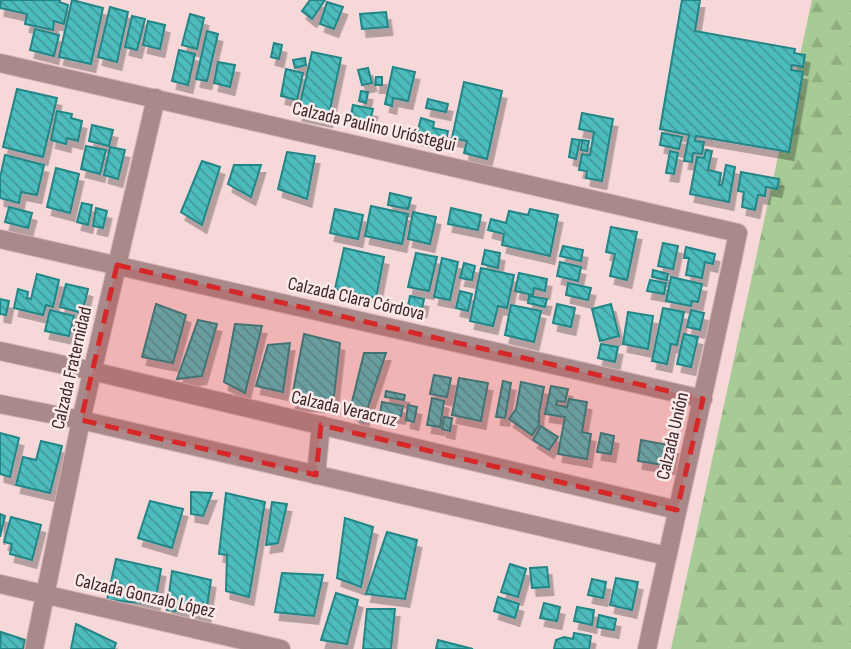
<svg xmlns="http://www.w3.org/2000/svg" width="851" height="649" viewBox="0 0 851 649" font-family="'Sofia Sans Condensed',sans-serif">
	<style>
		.forest { fill: url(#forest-firs) }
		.building { fill: url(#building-back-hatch); stroke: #248586; stroke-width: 2; filter: url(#shadow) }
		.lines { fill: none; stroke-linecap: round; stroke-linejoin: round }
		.minor-casing { stroke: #d3b4b5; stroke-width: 20 }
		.minor { stroke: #a9898a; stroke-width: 18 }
		.marked { fill: #d62828; fill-opacity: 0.2; stroke: #d62828; stroke-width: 5; stroke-dasharray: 14 9; stroke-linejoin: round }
		.labels { text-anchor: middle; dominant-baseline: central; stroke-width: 5; stroke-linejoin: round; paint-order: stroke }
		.street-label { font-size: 19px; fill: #412527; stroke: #faeaea }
	</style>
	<defs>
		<pattern id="forest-firs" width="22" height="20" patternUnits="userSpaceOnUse" patternTransform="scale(1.75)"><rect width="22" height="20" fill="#a6cb95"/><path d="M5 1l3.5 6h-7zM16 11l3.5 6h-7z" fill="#90ae80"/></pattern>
		<pattern id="building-back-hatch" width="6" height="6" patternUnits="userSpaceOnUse" patternTransform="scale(1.75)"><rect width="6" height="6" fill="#4ebcbe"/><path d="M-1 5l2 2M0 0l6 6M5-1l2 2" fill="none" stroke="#42999a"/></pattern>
		<filter id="shadow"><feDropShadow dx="4.5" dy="8" stdDeviation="0" flood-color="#0004"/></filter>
	</defs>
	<rect width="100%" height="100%" fill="#f7d8d9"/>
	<path class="forest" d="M 812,0 L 851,0 L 851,649 L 671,649 Z"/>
	<g class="building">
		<path d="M 1,0 L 60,0 L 59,2 L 68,5 L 64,24 L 54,21 L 53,30 L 25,24 L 27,14 L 0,8 Z"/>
		<path d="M 72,0 L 103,8 L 91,64 L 59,57 Z"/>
		<path d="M 310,0 L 325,0 L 312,19 L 302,11 Z"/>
		<path d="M 682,0 L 700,0 L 695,31 L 795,49 L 794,53 L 805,55 L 803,67 L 792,65 L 791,70 L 803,72 L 789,152 L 696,136 L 695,141 L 704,142 L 702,154 L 693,153 L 692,162 L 684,161 L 689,135 L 660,129 Z"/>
		<path d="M 327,2 L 343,7 L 334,29 L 320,24 Z"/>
		<path d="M 110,7 L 128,12 L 117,62 L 98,57 Z"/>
		<path d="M 386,12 L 388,27 L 362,29 L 360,14 Z"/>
		<path d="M 190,14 L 204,18 L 197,49 L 182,45 Z"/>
		<path d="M 132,16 L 145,19 L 137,50 L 125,47 Z"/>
		<path d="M 148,21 L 165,25 L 160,49 L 143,45 Z"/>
		<path d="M 35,29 L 59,35 L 54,56 L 30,50 Z"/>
		<path d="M 207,31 L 218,34 L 207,81 L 196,79 Z"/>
		<path d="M 274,43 L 282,45 L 279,59 L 271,57 Z"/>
		<path d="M 179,50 L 195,54 L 188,85 L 172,81 Z"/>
		<path d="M 312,52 L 341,58 L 328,119 L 298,113 Z"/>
		<path d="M 305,58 L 306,65 L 295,68 L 293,60 Z"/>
		<path d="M 218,62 L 235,65 L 230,87 L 214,83 Z"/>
		<path d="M 393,67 L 415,72 L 408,101 L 393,98 L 392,106 L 385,104 Z"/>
		<path d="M 368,68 L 372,83 L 362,85 L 358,70 Z"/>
		<path d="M 286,69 L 303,73 L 297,100 L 281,96 Z"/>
		<path d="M 376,77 L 382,77 L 382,85 L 375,85 Z"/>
		<path d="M 464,82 L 502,91 L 487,159 L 464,153 L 467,141 L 452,138 Z"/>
		<path d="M 17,89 L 57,98 L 43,157 L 3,147 Z"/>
		<path d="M 361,91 L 368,92 L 366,103 L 359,101 Z"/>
		<path d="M 428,99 L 448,104 L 446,112 L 426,108 Z"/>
		<path d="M 353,105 L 373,109 L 369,124 L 350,120 Z"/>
		<path d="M 57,111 L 72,114 L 71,118 L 82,121 L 78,141 L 67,138 L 66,144 L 51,140 Z"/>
		<path d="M 582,113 L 613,119 L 602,181 L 586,178 L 587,171 L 579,170 L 582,154 L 590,155 L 594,132 L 579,129 Z"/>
		<path d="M 421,118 L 434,122 L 433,128 L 448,131 L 446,141 L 431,138 L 430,140 L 416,137 Z"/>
		<path d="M 92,125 L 113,130 L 109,146 L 89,141 Z"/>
		<path d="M 662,133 L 682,137 L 679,149 L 660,145 Z"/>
		<path d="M 572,139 L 580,140 L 576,159 L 569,157 Z"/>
		<path d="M 582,140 L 589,141 L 587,151 L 581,150 Z"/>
		<path d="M 86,146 L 106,150 L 100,174 L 81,169 Z"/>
		<path d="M 110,147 L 125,150 L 118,179 L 104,175 Z"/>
		<path d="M 706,150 L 712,151 L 708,170 L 721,173 L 719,185 L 722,185 L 726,165 L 735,167 L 729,202 L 690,194 L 697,157 L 704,158 Z"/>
		<path d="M 670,151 L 678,153 L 674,174 L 666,173 Z"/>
		<path d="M 287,152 L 315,156 L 307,199 L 278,189 Z"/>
		<path d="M 5,155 L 44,165 L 37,195 L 21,192 L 19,203 L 0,198 L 0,178 Z"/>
		<path d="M 202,161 L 220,167 L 202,225 L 181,212 Z"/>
		<path d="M 234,165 L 261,165 L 251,197 L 228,184 Z"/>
		<path d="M 56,168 L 79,174 L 70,213 L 47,207 Z"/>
		<path d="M 741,172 L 779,179 L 777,189 L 766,187 L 765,196 L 758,195 L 755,210 L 742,207 L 744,192 L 738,191 Z"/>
		<path d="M 390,193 L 411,198 L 408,209 L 388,205 Z"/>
		<path d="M 82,203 L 92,205 L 88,225 L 77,222 Z"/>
		<path d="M 371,206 L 408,214 L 402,244 L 365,236 Z"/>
		<path d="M 9,207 L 32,213 L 28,228 L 5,222 Z"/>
		<path d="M 96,208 L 107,211 L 103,228 L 93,226 Z"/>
		<path d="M 451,208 L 481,215 L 478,230 L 448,224 Z"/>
		<path d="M 335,209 L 363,215 L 358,239 L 330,233 Z"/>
		<path d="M 530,209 L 558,215 L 550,256 L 502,245 L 504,234 L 488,230 L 491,219 L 506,223 L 509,211 L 528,215 Z"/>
		<path d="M 413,212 L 436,217 L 430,244 L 408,239 Z"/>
		<path d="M 611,227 L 637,232 L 627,280 L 610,276 L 615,254 L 606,252 Z"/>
		<path d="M 663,243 L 678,246 L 673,269 L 658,266 Z"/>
		<path d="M 563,246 L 583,250 L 581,261 L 560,256 Z"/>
		<path d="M 686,247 L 715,254 L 713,264 L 705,262 L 702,278 L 686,275 L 689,258 L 684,258 Z"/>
		<path d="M 344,248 L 384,257 L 376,298 L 335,289 Z"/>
		<path d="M 485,250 L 500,253 L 498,268 L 482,264 Z"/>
		<path d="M 416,253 L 437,257 L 429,291 L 408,287 Z"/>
		<path d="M 442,258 L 458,262 L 450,300 L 434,297 Z"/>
		<path d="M 560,262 L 581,267 L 578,281 L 557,276 Z"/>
		<path d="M 464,263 L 475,266 L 472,280 L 460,278 Z"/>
		<path d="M 481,268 L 514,275 L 507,308 L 498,306 L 493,326 L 470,321 Z"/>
		<path d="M 653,270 L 668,274 L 667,280 L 652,277 Z"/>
		<path d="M 519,273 L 547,279 L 545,291 L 534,288 L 533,295 L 515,291 Z"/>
		<path d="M 37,274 L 59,280 L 53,307 L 46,305 L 43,315 L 14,308 L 18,289 L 28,292 L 27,298 L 31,299 Z"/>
		<path d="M 671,277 L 702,284 L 698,302 L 692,301 L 691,306 L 666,301 Z"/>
		<path d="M 650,280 L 666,283 L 664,294 L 647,291 Z"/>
		<path d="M 568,283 L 591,288 L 588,300 L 566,295 Z"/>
		<path d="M 66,284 L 88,289 L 82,313 L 60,307 Z"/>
		<path d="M 460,291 L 472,294 L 468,311 L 456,308 Z"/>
		<path d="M 410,296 L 424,299 L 422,309 L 408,306 Z"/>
		<path d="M 529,296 L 547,299 L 545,307 L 528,303 Z"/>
		<path d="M 0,299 L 9,301 L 6,315 L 0,314 Z"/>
		<path d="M 156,304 L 186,315 L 173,363 L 142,357 Z"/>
		<path d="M 557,304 L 575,308 L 571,327 L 553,323 Z"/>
		<path d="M 611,304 L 619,336 L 600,341 L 592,309 Z"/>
		<path d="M 511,305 L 541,311 L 534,342 L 505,335 Z"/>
		<path d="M 663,308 L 684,312 L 677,345 L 671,344 L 667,364 L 652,361 Z"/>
		<path d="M 50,310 L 74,316 L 69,336 L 45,331 Z"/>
		<path d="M 691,310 L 704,313 L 700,330 L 687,327 Z"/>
		<path d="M 628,312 L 653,316 L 648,349 L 623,344 Z"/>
		<path d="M 198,320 L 217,324 L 202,376 L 177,379 Z"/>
		<path d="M 235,324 L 262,326 L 245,393 L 224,382 Z"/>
		<path d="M 304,334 L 340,343 L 333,405 L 291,402 Z"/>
		<path d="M 684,334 L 698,337 L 691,367 L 677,364 Z"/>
		<path d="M 290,343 L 283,392 L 256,386 L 268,345 Z"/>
		<path d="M 601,344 L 618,347 L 615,362 L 598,358 Z"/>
		<path d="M 364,353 L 386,353 L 363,422 L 350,410 Z"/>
		<path d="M 434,375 L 451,378 L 447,397 L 430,394 Z"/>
		<path d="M 459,378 L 488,383 L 481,421 L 452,415 Z"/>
		<path d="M 503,381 L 511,383 L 505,418 L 496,417 Z"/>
		<path d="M 521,382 L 544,387 L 539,413 L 539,425 L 532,435 L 509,419 L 516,409 Z"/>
		<path d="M 551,386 L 568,389 L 565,402 L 557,401 L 556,405 L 567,407 L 569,399 L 587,402 L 582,432 L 591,434 L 587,459 L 558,454 L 565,417 L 545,414 Z"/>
		<path d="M 386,391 L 405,395 L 404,400 L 385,397 Z"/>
		<path d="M 432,398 L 444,401 L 440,427 L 427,425 Z"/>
		<path d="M 382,402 L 403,406 L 401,416 L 380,413 Z"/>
		<path d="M 408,405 L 417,407 L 414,422 L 406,420 Z"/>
		<path d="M 444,417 L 452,418 L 450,431 L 442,429 Z"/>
		<path d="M 541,426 L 558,437 L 549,450 L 533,440 Z"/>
		<path d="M 0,433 L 19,438 L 10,477 L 0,474 Z"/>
		<path d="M 601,433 L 614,436 L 611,454 L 597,452 Z"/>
		<path d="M 641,440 L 674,446 L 670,466 L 638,461 Z"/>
		<path d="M 41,441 L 62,446 L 50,493 L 16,485 L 23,457 L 36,460 Z"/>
		<path d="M 191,492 L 212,493 L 203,516 L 191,514 Z"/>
		<path d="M 226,493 L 265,502 L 249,597 L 226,591 L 227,555 L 219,554 Z"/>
		<path d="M 150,501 L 183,509 L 172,548 L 138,538 Z"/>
		<path d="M 272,502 L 287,504 L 278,543 L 266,545 Z"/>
		<path d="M 0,514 L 5,516 L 0,537 Z"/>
		<path d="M 11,517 L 41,525 L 32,560 L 10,554 L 12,544 L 4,542 Z"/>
		<path d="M 345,518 L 373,527 L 361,587 L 337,578 Z"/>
		<path d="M 387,532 L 417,540 L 405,599 L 366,594 Z"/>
		<path d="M 116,559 L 161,569 L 155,604 L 107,600 Z"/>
		<path d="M 510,564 L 526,569 L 518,597 L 501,592 Z"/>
		<path d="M 547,567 L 549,587 L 532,588 L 530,568 Z"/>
		<path d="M 172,571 L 211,580 L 206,614 L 167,610 Z"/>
		<path d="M 282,573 L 323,575 L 314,616 L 275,612 Z"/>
		<path d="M 616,578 L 638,582 L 632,610 L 610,605 Z"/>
		<path d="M 592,579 L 606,582 L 603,598 L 588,595 Z"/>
		<path d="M 336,593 L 358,600 L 347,644 L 321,640 Z"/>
		<path d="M 498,597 L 519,604 L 515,618 L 494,611 Z"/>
		<path d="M 544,603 L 560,607 L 557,621 L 540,618 Z"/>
		<path d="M 577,607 L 594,610 L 592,625 L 574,621 Z"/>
		<path d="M 367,609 L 395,609 L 391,649 L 363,649 Z"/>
		<path d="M 599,615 L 616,619 L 614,630 L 597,627 Z"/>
		<path d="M 76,624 L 116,643 L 114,649 L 71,649 Z"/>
		<path d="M 1,632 L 25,640 L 23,649 L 0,649 Z"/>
		<path d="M 574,633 L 591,636 L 589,649 L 554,649 L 556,640 L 564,637 L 573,639 Z"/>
		<path d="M 438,640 L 473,649 L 436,649 Z"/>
	</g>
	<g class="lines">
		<g class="minor-casing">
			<g id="minor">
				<path d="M 0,63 L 738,233 C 709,372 677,510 647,649"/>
				<path d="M 0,239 L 703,399"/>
				<path d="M 0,351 L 92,371 L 677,510"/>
				<path d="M 0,404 L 81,420 L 667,556"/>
				<path d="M 316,475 L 321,425"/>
				<path d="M 0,584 L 281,649"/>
				<path d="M 34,649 L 81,420 L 156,98"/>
			</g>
		</g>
		<use href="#minor" class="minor"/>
	</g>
	<path class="marked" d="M 117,265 L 703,399 L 677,510 L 321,425 L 316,475 L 81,420 Z"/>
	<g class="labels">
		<g class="street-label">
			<text transform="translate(374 127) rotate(13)">Calzada Paulino Urióstegui</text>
			<text transform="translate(356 299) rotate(13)">Calzada Clara Córdova</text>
			<text transform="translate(72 368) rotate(-77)">Calzada Fraternidad</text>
			<text transform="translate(344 409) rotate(13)">Calzada Veracruz</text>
			<text transform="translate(673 436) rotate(-77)">Calzada Unión</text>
			<text transform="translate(145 596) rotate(13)">Calzada Gonzalo López</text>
		</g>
	</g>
</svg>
